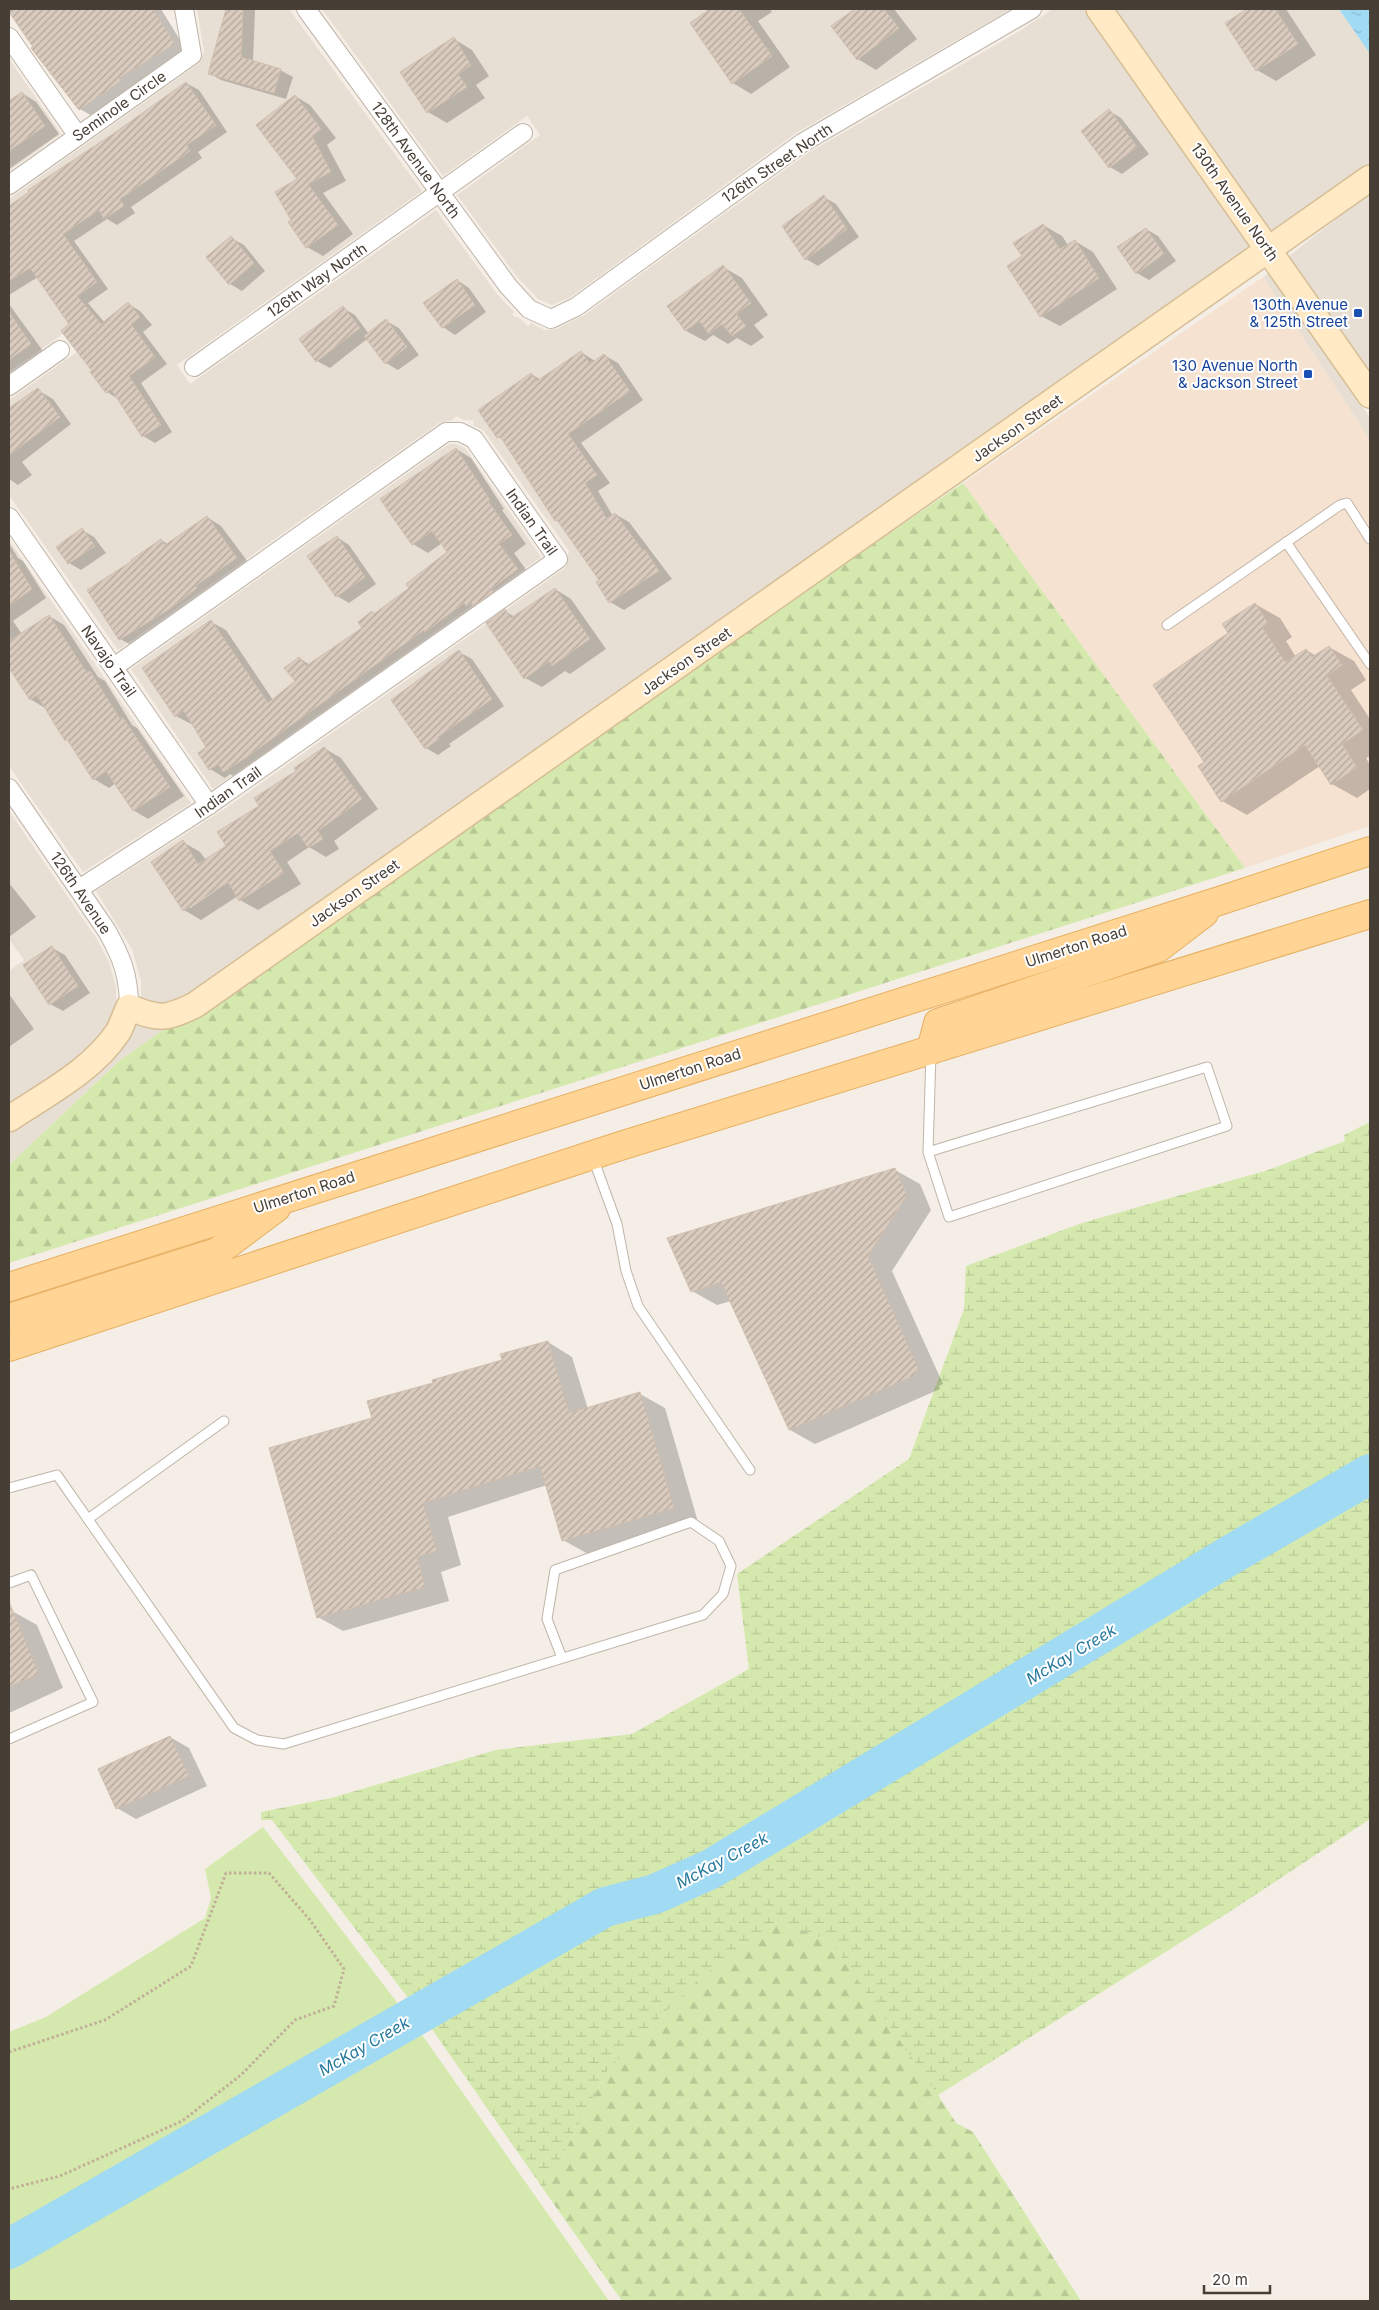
<svg xmlns="http://www.w3.org/2000/svg" width="1379" height="2310" viewBox="0 0 1379 2310" font-family="Inter,sans-serif">
	<style>
		.residential { fill: #e8dfd4 }
		.commercial { fill: #f6e2d1 }
		.green { fill: #d5e9ae }
		.forest { fill: url(#forest-firs) }
		.wetland { fill: url(#wetland-marsh) }
		.water { fill: url(#water-ripples) }
		.shadow { fill: #0003; fill-rule: evenodd }
		.lines { fill: none; stroke-linecap: round; stroke-linejoin: round }
		.river { stroke: #a1daf3; stroke-width: 40 }
		.building { fill: url(#building-hatch); stroke: #d1bfae }
		.lane-casing { stroke: #c0b5a9; stroke-width: 11 }
		.street-casing { stroke: #c0b5a9; stroke-width: 20 }
		.secondary-casing { stroke: #d5bd95; stroke-width: 28 }
		.primary-casing { stroke: #e7b061; stroke-width: 30 }
		.path { stroke: #c2af99; stroke-width: 3; stroke-dasharray: 2.5 2.5; stroke-linecap: butt }
		.lane { stroke: #fff; stroke-width: 9 }
		.street { stroke: #fff; stroke-width: 18 }
		.secondary { stroke: #ffeac5; stroke-width: 25 }
		.primary { stroke: #ffd494; stroke-width: 28 }
		.transit-dot { fill: #1a4fb4; stroke: #fff; stroke-width: 2 }
		.labels { text-anchor: middle; dominant-baseline: central; stroke-width: 4; stroke-linejoin: round; paint-order: stroke }
		.street-label { font-size: 15px; fill: #473e35; stroke: #fff }
		.transit-label { font-size: 15px; fill: #164399; stroke: #fff; text-anchor: end }
		.water-label { font-size: 16px; font-style: italic; fill: #27799d; stroke: #fff }
	</style>
	<defs>
		<pattern id="forest-firs" width="22" height="20" patternUnits="userSpaceOnUse" patternTransform="scale(1.25)"><rect width="22" height="20" fill="#d5e9ae"/><path d="M5 1l3.5 6h-7zM16 11l3.5 6h-7z" fill="#b8c996"/></pattern>
		<pattern id="wetland-marsh" width="20" height="14" patternUnits="userSpaceOnUse" patternTransform="scale(1.25)"><rect width="20" height="14" fill="#d5e9ae"/><path d="M1 5h8M5 5V1M11 12h8M15 12V8" fill="none" stroke="#b8c996"/></pattern>
		<pattern id="water-ripples" width="26" height="14" patternUnits="userSpaceOnUse" patternTransform="scale(1.25)"><rect width="26" height="14" fill="#a1daf3"/><path d="M2 4q2-2 4 0t4 0M15 11q2-2 4 0t4 0" fill="none" stroke="#8cbcd1"/></pattern>
		<pattern id="building-hatch" width="6" height="6" patternUnits="userSpaceOnUse" patternTransform="scale(1.25)"><rect width="6" height="6" fill="#d9cbbe"/><path d="M-1 1l2-2M0 6l6-6M5 7l2-2" fill="none" stroke="#b2a69b"/></pattern>
	</defs>
	<rect width="100%" height="100%" fill="#f4eee6"/>
	<g class="residential">
		<path d="M 197,9 L 289,9 L 422,191 L 177,365 L 190,384 L 436,210 L 497,294 L 514,312 L 512,315 L 521,319 L 528,326 L 531,323 L 545,330 L 556,329 L 583,316 L 808,153 L 1018,32 L 1053,9 L 1083,9 L 1252,249 L 189,995 L 170,1004 L 152,1003 L 141,999 L 141,981 L 132,949 L 96,891 L 226,808 L 565,568 L 569,551 L 484,431 L 473,425 L 474,421 L 464,420 L 456,416 L 453,420 L 439,423 L 118,650 L 9,495 L 9,400 L 77,352 L 64,333 L 9,372 L 9,199 L 198,64 L 204,52 Z"/>
		<path d="M 322,9 L 1011,9 L 796,133 L 571,297 L 552,305 L 538,299 L 518,278 L 457,195 L 540,135 L 527,116 L 443,176 Z"/>
		<path d="M 1115,9 L 1339,9 L 1368,51 L 1370,52 L 1370,164 L 1274,234 Z"/>
		<path d="M 9,59 L 61,134 L 9,171 Z"/>
		<path d="M 1370,193 L 1370,372 L 1289,256 Z"/>
		<path d="M 1269,273 L 1370,418 L 1370,440 L 1263,277 Z"/>
		<path d="M 449,444 L 456,444 L 465,448 L 541,557 L 213,789 L 131,669 Z"/>
		<path d="M 9,540 L 191,803 L 83,872 L 9,766 Z"/>
		<path d="M 9,811 L 96,938 L 109,962 L 116,987 L 116,1006 L 108,1026 L 90,1048 L 66,1066 L 9,1105 L 9,971 L 24,960 L 11,942 L 9,943 Z"/>
		<path d="M 135,1024 L 145,1027 L 166,1028 L 119,1061 L 9,1165 L 9,1133 L 81,1084 Z"/>
	</g>
	<path class="commercial" d="M 1263,277 L 1370,440 L 1370,826 L 1245,868 L 963,483 Z"/>
	<path class="green" d="M 263,1827 L 425,2039 L 609,2301 L 9,2301 L 9,2032 L 46,2017 L 205,1918 L 211,1898 L 205,1869 Z"/>
	<g class="forest">
		<path d="M 963,483 L 1245,868 L 9,1263 L 9,1165 L 119,1061 L 166,1028 L 176,1027 L 202,1014 L 803,592 Z"/>
		<path d="M 779,1921 L 830,1941 L 926,2076 L 956,2123 L 973,2132 L 1081,2301 L 622,2301 L 544,2190 L 607,2071 L 702,1976 Z"/>
	</g>
	<path class="wetland" d="M 1370,1122 L 1370,1819 L 1226,1914 L 938,2095 L 830,1941 L 779,1922 L 702,1976 L 607,2071 L 544,2190 L 434,2032 L 272,1820 L 261,1820 L 261,1812 L 331,1798 L 496,1750 L 632,1734 L 749,1669 L 737,1574 L 909,1459 L 964,1309 L 966,1266 L 1082,1223 L 1265,1171 L 1345,1141 L 1344,1135 Z"/>
	<path class="water" d="M 1339,9 L 1370,9 L 1370,52 L 1368,51 Z"/>
	<g class="shadow">
		<path d="M 9,9 L 93,9 L 97,14 L 106,9 L 161,9 L 188,53 L 94,117 L 80,109 Z"/>
		<path d="M 227,9 L 255,10 L 253,62 L 280,70 L 293,77 L 286,99 L 221,80 L 209,73 Z"/>
		<path d="M 712,9 L 770,9 L 772,12 L 758,21 L 790,67 L 751,94 L 733,83 L 691,23 Z"/>
		<path d="M 857,9 L 894,9 L 917,39 L 876,70 L 858,59 L 833,27 Z"/>
		<path d="M 1250,9 L 1286,9 L 1316,55 L 1276,81 L 1257,70 L 1227,24 Z"/>
		<path d="M 454,39 L 472,50 L 489,76 L 476,85 L 485,98 L 447,123 L 428,112 Z"/>
		<path d="M 186,83 L 199,90 L 227,132 L 198,152 L 202,158 L 131,207 L 135,213 L 117,225 L 107,219 L 74,241 L 108,289 L 88,303 L 105,323 L 128,304 L 140,311 L 152,325 L 143,332 L 167,364 L 141,383 L 172,432 L 155,443 L 143,436 L 118,399 L 107,392 L 71,324 L 38,277 L 9,295 L 9,208 Z"/>
		<path d="M 22,93 L 36,102 L 59,134 L 9,169 L 9,102 Z"/>
		<path d="M 295,96 L 310,105 L 336,138 L 327,145 L 346,181 L 323,193 L 353,234 L 323,256 L 307,247 L 289,222 L 292,220 L 299,179 Z"/>
		<path d="M 1109,111 L 1121,118 L 1149,154 L 1122,174 L 1110,167 Z"/>
		<path d="M 824,197 L 836,204 L 859,237 L 818,266 L 806,259 Z"/>
		<path d="M 1043,225 L 1062,236 L 1068,245 L 1075,241 L 1093,252 L 1117,289 L 1060,326 L 1041,316 L 1023,256 Z"/>
		<path d="M 1146,229 L 1158,236 L 1176,261 L 1149,280 L 1137,273 Z"/>
		<path d="M 231,238 L 244,245 L 265,271 L 242,291 L 230,284 Z"/>
		<path d="M 723,267 L 742,278 L 768,315 L 754,325 L 764,337 L 751,346 L 737,338 L 728,344 L 713,335 L 705,341 L 686,331 L 669,306 Z"/>
		<path d="M 457,280 L 469,288 L 486,312 L 455,335 L 443,327 L 425,303 Z"/>
		<path d="M 9,304 L 43,351 L 13,372 L 9,372 Z"/>
		<path d="M 343,308 L 355,315 L 369,334 L 386,321 L 399,328 L 419,355 L 398,370 L 386,363 L 367,339 L 330,368 L 317,361 Z"/>
		<path d="M 581,352 L 595,361 L 604,355 L 618,363 L 643,400 L 581,443 L 610,483 L 598,491 L 613,516 L 615,514 L 629,522 L 672,579 L 624,610 L 610,602 L 601,580 L 561,523 L 556,520 L 504,440 L 498,437 L 531,374 L 541,380 Z"/>
		<path d="M 41,392 L 53,399 L 71,424 L 22,462 L 32,475 L 18,485 L 9,479 L 9,416 Z"/>
		<path d="M 456,449 L 471,458 L 504,509 L 502,510 L 526,544 L 514,553 L 532,578 L 239,780 L 230,774 L 225,778 L 210,769 L 208,748 L 193,723 L 191,724 L 176,716 L 211,622 L 226,630 L 273,700 L 296,681 L 299,658 L 310,665 L 364,628 L 372,613 L 376,615 L 411,589 L 449,552 L 442,543 L 428,553 L 413,544 Z"/>
		<path d="M 207,517 L 221,526 L 251,566 L 135,647 L 120,639 L 161,540 L 168,544 Z"/>
		<path d="M 82,530 L 94,537 L 106,553 L 81,570 L 69,563 Z"/>
		<path d="M 337,537 L 349,545 L 376,584 L 349,603 L 337,596 Z"/>
		<path d="M 9,543 L 18,558 L 23,561 L 46,598 L 13,621 L 22,634 L 49,616 L 64,625 L 98,677 L 105,681 L 132,725 L 137,728 L 184,796 L 148,819 L 133,810 L 116,783 L 109,788 L 94,779 L 45,708 L 30,699 L 9,666 Z"/>
		<path d="M 555,589 L 571,599 L 606,649 L 570,674 L 565,671 L 542,687 L 525,678 L 505,611 L 515,617 Z"/>
		<path d="M 1255,604 L 1280,618 L 1292,637 L 1286,641 L 1296,657 L 1306,650 L 1316,656 L 1329,647 L 1354,661 L 1366,680 L 1351,690 L 1370,719 L 1370,756 L 1366,758 L 1370,765 L 1370,789 L 1357,798 L 1332,784 L 1320,766 L 1247,815 L 1222,801 L 1206,762 L 1230,633 Z"/>
		<path d="M 459,652 L 472,659 L 504,706 L 449,744 L 451,746 L 438,755 L 426,748 Z"/>
		<path d="M 324,748 L 341,758 L 378,809 L 334,841 L 339,849 L 326,857 L 309,847 L 287,862 L 301,884 L 258,910 L 240,900 L 238,896 L 201,920 L 184,910 L 183,842 L 200,852 L 206,860 L 228,847 L 261,806 ZM 232,877 L 233,879 L 190,908 L 190,905 Z"/>
		<path d="M 9,883 L 36,917 L 9,937 Z"/>
		<path d="M 52,948 L 65,955 L 90,993 L 63,1011 L 50,1004 Z"/>
		<path d="M 9,994 L 34,1029 L 9,1047 Z"/>
		<path d="M 895,1170 L 920,1184 L 931,1210 L 892,1271 L 943,1384 L 939,1386 L 940,1389 L 815,1444 L 790,1430 L 731,1301 L 717,1305 L 692,1291 Z"/>
		<path d="M 548,1342 L 572,1357 L 588,1409 L 640,1394 L 665,1408 L 698,1522 L 588,1554 L 563,1540 L 547,1485 L 448,1517 L 461,1565 L 441,1572 L 449,1601 L 343,1631 L 318,1617 L 373,1419 L 435,1384 L 504,1361 Z"/>
		<path d="M 12,1611 L 37,1625 L 63,1688 L 9,1713 L 9,1612 Z"/>
		<path d="M 170,1737 L 189,1748 L 207,1786 L 136,1819 L 117,1808 Z"/>
	</g>
	<g class="lines">
		<path class="river" d="M 9,2249 L 605,1907 L 655,1894 L 711,1869 L 1227,1557 L 1370,1474"/>
	</g>
	<g class="building">
		<path d="M 9,9 L 153,9 L 175,44 L 119,78 L 121,81 L 79,110 L 31,48 L 33,47 L 9,12 Z"/>
		<path d="M 226,9 L 243,9 L 241,57 L 281,69 L 274,93 L 208,74 Z"/>
		<path d="M 710,9 L 739,9 L 772,56 L 732,84 L 690,23 Z"/>
		<path d="M 855,9 L 884,9 L 899,28 L 857,60 L 831,26 Z"/>
		<path d="M 1247,9 L 1275,9 L 1298,44 L 1256,71 L 1225,23 Z"/>
		<path d="M 454,37 L 471,65 L 458,74 L 467,87 L 427,113 L 400,72 Z"/>
		<path d="M 186,82 L 216,125 L 187,145 L 190,151 L 120,199 L 124,206 L 104,219 L 99,210 L 63,234 L 97,282 L 77,296 L 101,324 L 128,302 L 140,317 L 131,324 L 155,357 L 129,376 L 161,425 L 142,437 L 111,389 L 106,393 L 90,372 L 92,371 L 61,331 L 69,324 L 30,268 L 9,281 L 9,206 L 29,192 L 28,190 L 113,134 Z"/>
		<path d="M 22,92 L 45,126 L 9,151 L 9,101 Z"/>
		<path d="M 295,95 L 321,129 L 312,136 L 331,172 L 308,184 L 338,225 L 306,248 L 288,222 L 291,220 L 275,192 L 297,179 L 256,125 Z"/>
		<path d="M 1109,109 L 1137,147 L 1109,168 L 1081,131 Z"/>
		<path d="M 824,195 L 847,229 L 805,260 L 782,226 Z"/>
		<path d="M 1043,224 L 1060,249 L 1075,240 L 1099,278 L 1040,317 L 1007,266 L 1022,256 L 1013,243 Z"/>
		<path d="M 1146,228 L 1164,254 L 1136,274 L 1117,247 Z"/>
		<path d="M 231,236 L 254,263 L 229,285 L 206,257 Z"/>
		<path d="M 723,265 L 751,303 L 736,314 L 746,326 L 732,336 L 722,324 L 709,334 L 699,321 L 685,331 L 667,306 Z"/>
		<path d="M 457,279 L 475,305 L 442,328 L 423,303 Z"/>
		<path d="M 343,306 L 360,328 L 316,362 L 299,339 Z"/>
		<path d="M 9,312 L 31,344 L 9,360 Z"/>
		<path d="M 386,319 L 407,347 L 385,364 L 364,336 Z"/>
		<path d="M 581,351 L 590,364 L 604,354 L 630,391 L 568,434 L 597,475 L 585,483 L 607,519 L 615,513 L 643,551 L 645,550 L 659,571 L 609,603 L 596,582 L 599,580 L 557,520 L 555,521 L 500,436 L 497,438 L 478,410 L 531,373 L 537,381 Z"/>
		<path d="M 38,388 L 60,417 L 9,455 L 9,408 Z"/>
		<path d="M 456,448 L 490,500 L 488,501 L 512,535 L 499,544 L 518,569 L 491,589 L 493,592 L 473,606 L 471,603 L 466,606 L 464,603 L 425,632 L 424,630 L 244,759 L 223,772 L 218,764 L 209,770 L 198,753 L 206,747 L 184,711 L 175,717 L 142,668 L 211,620 L 268,703 L 295,681 L 284,668 L 299,657 L 306,666 L 362,628 L 358,622 L 372,611 L 374,614 L 409,588 L 406,584 L 447,552 L 432,531 L 412,545 L 380,499 Z"/>
		<path d="M 207,516 L 237,558 L 195,586 L 197,588 L 192,592 L 168,610 L 119,640 L 87,590 L 132,561 L 131,560 L 161,539 L 165,545 Z"/>
		<path d="M 82,528 L 95,546 L 68,564 L 56,547 Z"/>
		<path d="M 337,536 L 365,577 L 336,597 L 307,556 Z"/>
		<path d="M 9,551 L 32,589 L 9,606 Z"/>
		<path d="M 555,588 L 590,639 L 552,666 L 549,661 L 524,679 L 486,623 L 505,609 L 511,618 Z"/>
		<path d="M 1255,603 L 1268,623 L 1262,627 L 1285,662 L 1306,649 L 1312,657 L 1329,646 L 1342,665 L 1327,676 L 1363,730 L 1342,744 L 1357,767 L 1331,785 L 1305,745 L 1221,802 L 1198,766 L 1204,762 L 1153,685 L 1228,633 L 1222,624 Z"/>
		<path d="M 49,615 L 87,673 L 90,671 L 120,719 L 123,718 L 170,787 L 133,811 L 106,771 L 93,780 L 67,739 L 65,741 L 37,695 L 30,700 L 9,668 L 9,641 Z"/>
		<path d="M 459,650 L 492,699 L 438,737 L 439,739 L 425,749 L 391,700 Z"/>
		<path d="M 324,747 L 362,799 L 318,831 L 323,839 L 308,848 L 298,833 L 270,851 L 284,873 L 239,901 L 228,882 L 183,911 L 151,862 L 183,840 L 198,864 L 226,846 L 217,832 L 259,806 L 254,798 L 296,771 L 294,768 Z"/>
		<path d="M 52,946 L 78,986 L 49,1005 L 23,965 Z"/>
		<path d="M 895,1168 L 907,1195 L 868,1256 L 919,1370 L 915,1371 L 916,1375 L 789,1430 L 721,1282 L 691,1292 L 667,1238 Z"/>
		<path d="M 548,1341 L 569,1413 L 640,1392 L 674,1508 L 562,1541 L 540,1466 L 423,1503 L 437,1551 L 417,1557 L 425,1587 L 317,1618 L 269,1448 L 372,1418 L 367,1401 L 433,1383 L 432,1380 L 502,1360 L 500,1354 Z"/>
		<path d="M 9,1602 L 39,1674 L 9,1687 Z"/>
		<path d="M 170,1736 L 189,1776 L 116,1809 L 98,1769 Z"/>
	</g>
	<g class="lines">
		<g class="lane-casing">
			<g id="lane">
				<path d="M 1286,542 L 1370,664"/>
				<path d="M 1167,625 L 1340,505 L 1347,503 L 1370,539"/>
				<path d="M 928,1152 L 1207,1067 L 1227,1126 L 949,1217 L 928,1152 L 931,1053"/>
				<path d="M 593,1158 L 617,1224 L 626,1271 L 638,1306 L 750,1470"/>
				<path d="M 9,1488 L 57,1475 L 234,1728 L 257,1740 L 284,1744 L 703,1615 L 723,1594 L 731,1566 L 719,1541 L 691,1522 L 555,1570 L 547,1619 L 562,1658"/>
				<path d="M 88,1519 L 224,1421"/>
				<path d="M 9,1583 L 31,1575 L 93,1702 L 9,1739"/>
			</g>
		</g>
		<g class="street-casing">
			<g id="street">
				<path d="M 306,9 L 508,286 L 529,309 L 551,319 L 576,307 L 802,143 L 1032,9"/>
				<path d="M 9,37 L 78,136"/>
				<path d="M 9,185 L 192,55 L 184,9"/>
				<path d="M 194,367 L 523,133"/>
				<path d="M 9,386 L 60,350"/>
				<path d="M 9,517 L 209,805"/>
				<path d="M 9,788 L 107,931 C 122,958 129,976 129,1007"/>
				<path d="M 79,889 L 209,805 L 558,559 L 474,439 L 460,432 L 446,432 L 114,667"/>
			</g>
		</g>
		<g class="secondary-casing">
			<g id="secondary">
				<path d="M 1099,9 L 1370,395"/>
				<path d="M 9,1119 C 46,1094 92,1071 118,1032 C 122,1025 125,1015 129,1007 C 159,1020 166,1019 195,1005 L 1370,178"/>
			</g>
		</g>
		<g class="primary-casing">
			<g id="primary">
				<path d="M 931,1050 L 938,1023 L 1158,948 L 1204,913"/>
				<path d="M 9,1287 L 1219,901 L 1370,851"/>
				<path d="M 9,1318 L 217,1252 L 276,1208"/>
				<path d="M 9,1347 L 617,1147 L 1370,914"/>
			</g>
		</g>
		<path class="path" d="M 9,2052 L 105,2020 L 191,1966 L 226,1873 L 269,1873 L 310,1920 L 344,1969 L 334,2006 L 295,2020 L 241,2075 L 182,2121 L 60,2176 L 9,2189"/>
		<use href="#lane" class="lane"/>
		<use href="#street" class="street"/>
		<use href="#secondary" class="secondary"/>
		<use href="#primary" class="primary"/>
	</g>
	<g class="transit-dot">
		<rect x="1353" y="308" width="10" height="10" rx="2.5"/>
		<rect x="1303" y="369" width="10" height="10" rx="2.5"/>
	</g>
	<g class="labels">
		<g class="street-label">
			<text transform="translate(119 106) rotate(-35)">Seminole Circle</text>
			<text transform="translate(416 160) rotate(54)">128th Avenue North</text>
			<text transform="translate(777 163) rotate(-34)">126th Street North</text>
			<text transform="translate(1235 202) rotate(55)">130th Avenue North</text>
			<text transform="translate(317 280) rotate(-35)">126th Way North</text>
			<text transform="translate(1017 428) rotate(-35)">Jackson Street</text>
			<text transform="translate(532 522) rotate(55)">Indian Trail</text>
			<text transform="translate(109 661) rotate(55)">Navajo Trail</text>
			<text transform="translate(686 661) rotate(-35)">Jackson Street</text>
			<text transform="translate(228 792) rotate(-35)">Indian Trail</text>
			<text transform="translate(81 893) rotate(56)">126th Avenue</text>
			<text transform="translate(354 893) rotate(-35)">Jackson Street</text>
			<text transform="translate(1076 946) rotate(-18)">Ulmerton Road</text>
			<text transform="translate(690 1069) rotate(-18)">Ulmerton Road</text>
			<text transform="translate(304 1192) rotate(-18)">Ulmerton Road</text>
		</g>
		<g class="transit-label">
			<text x="1348" y="304">130th Avenue<tspan x="1348" dy="17">&amp; 125th Street</tspan></text>
			<text x="1298" y="365">130 Avenue North<tspan x="1298" dy="17">&amp; Jackson Street</tspan></text>
		</g>
		<g class="water-label">
			<text transform="translate(1071 1654) rotate(-31)">McKay Creek</text>
			<text transform="translate(722 1860) rotate(-28)">McKay Creek</text>
			<text transform="translate(364 2046) rotate(-30)">McKay Creek</text>
		</g>
	</g>
	<rect width="1379" height="2310" fill="none" stroke="#473e35" stroke-width="20"/>
	<path d="M1204 2285v8h66v-8" fill="none" stroke="#473e35" stroke-width="2.5"/>
	<text x="1212" y="2285" font-size="15" fill="#473e35" stroke="#ffffff" stroke-width="4" paint-order="stroke">20 m</text>
</svg>
